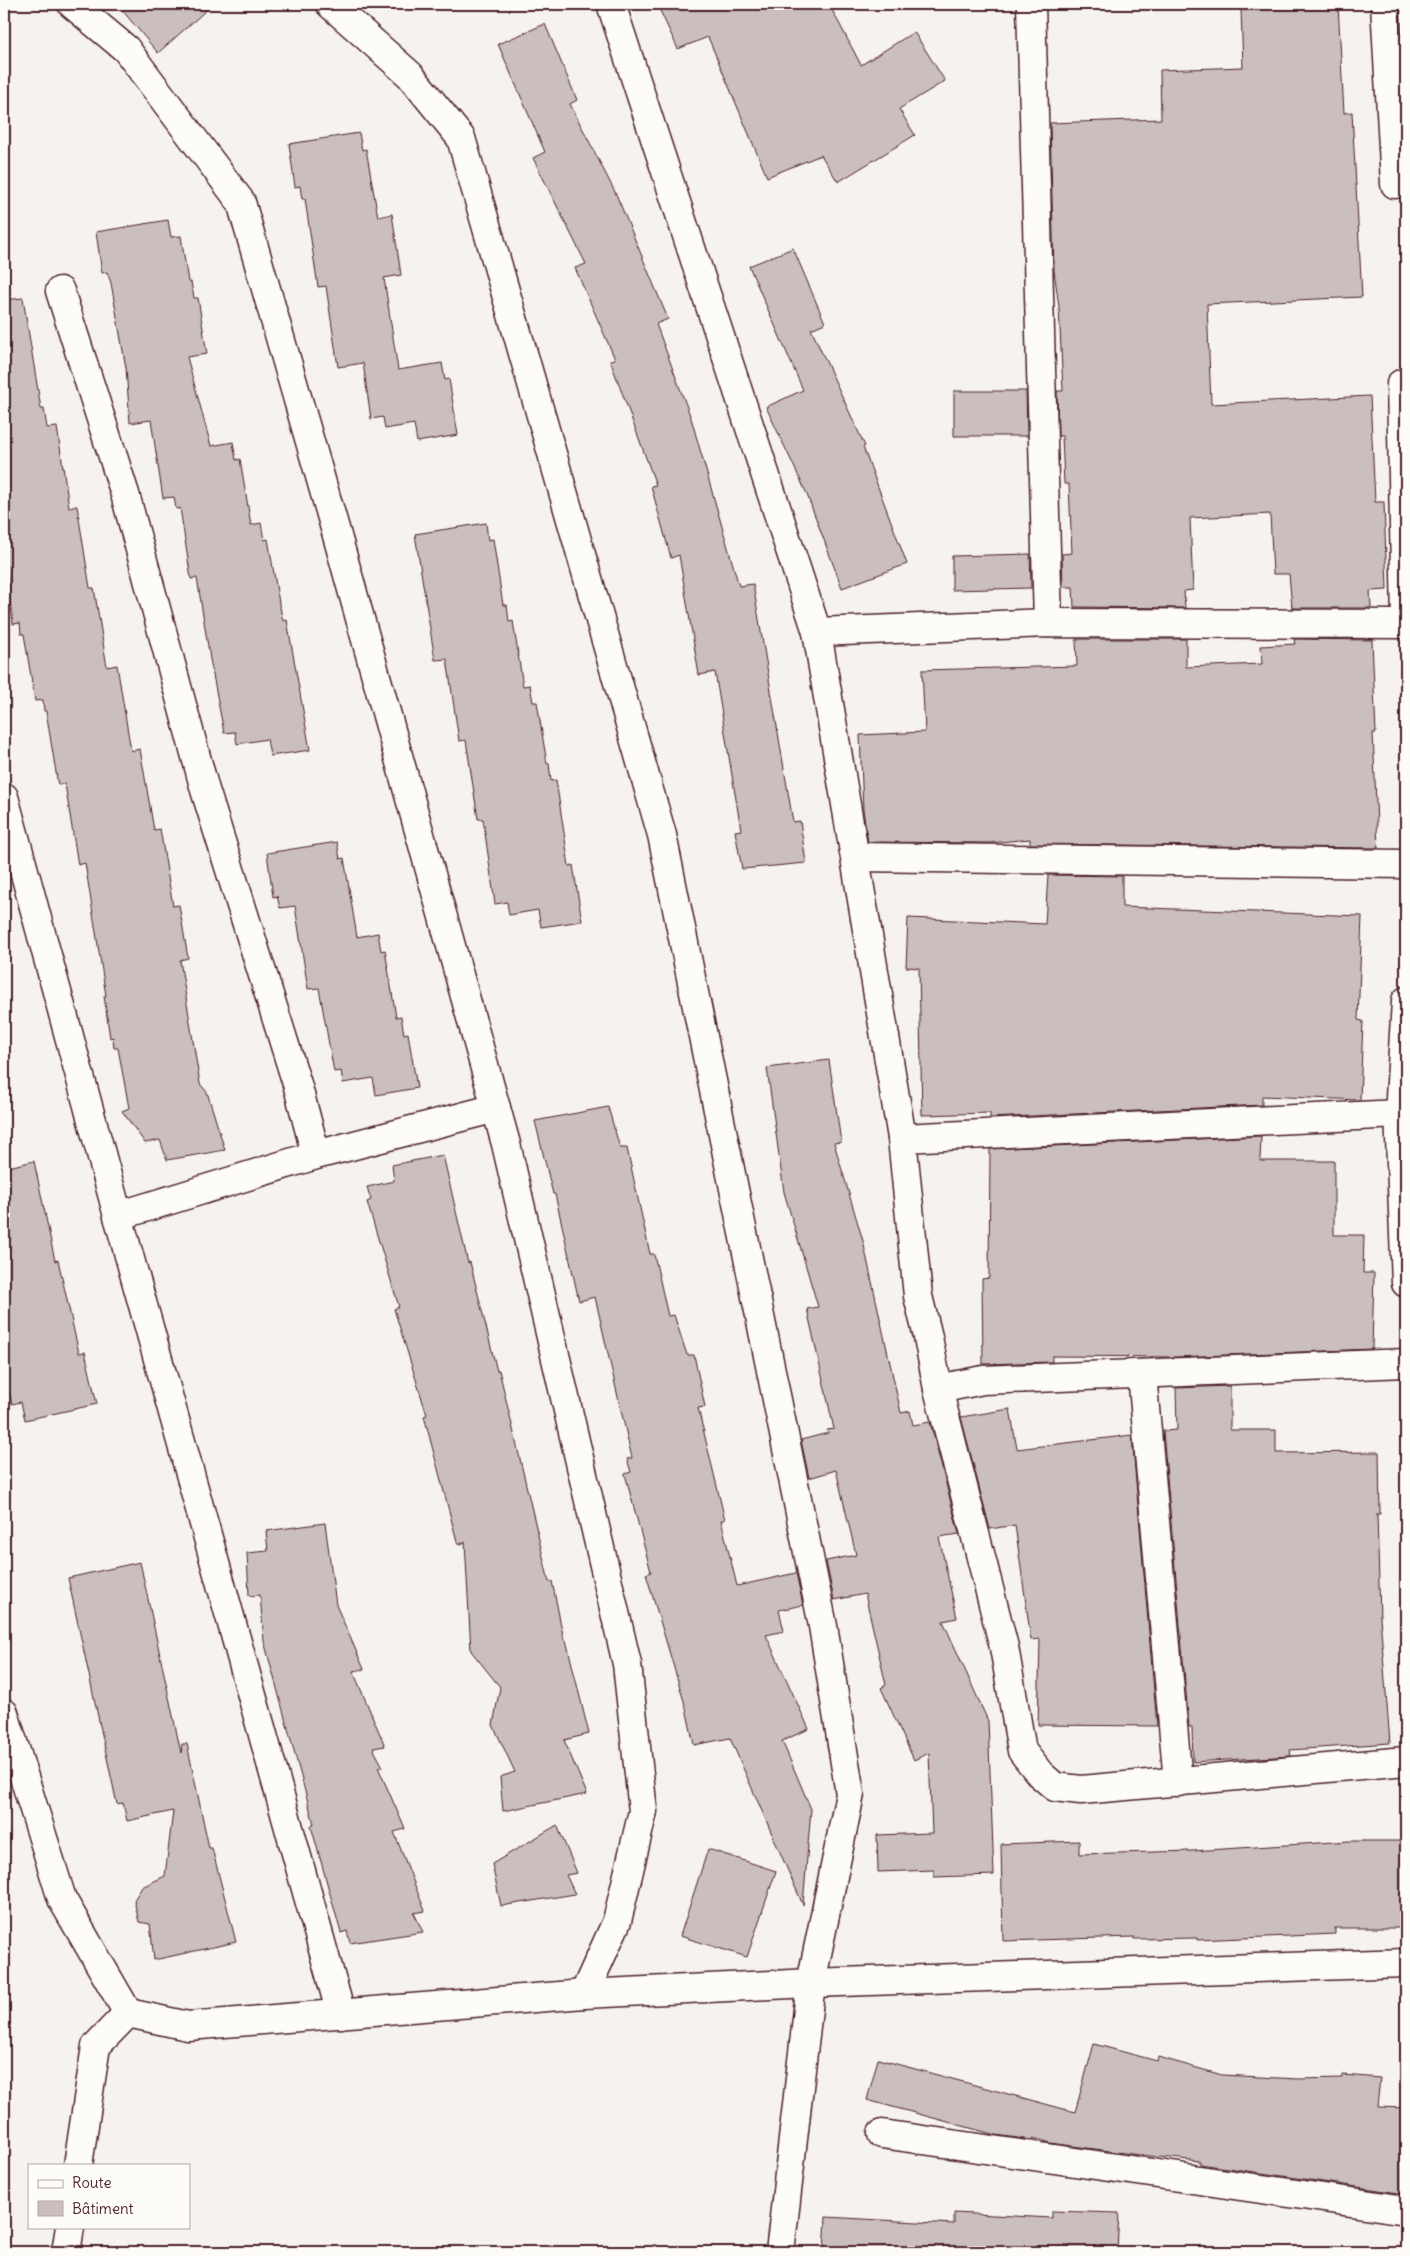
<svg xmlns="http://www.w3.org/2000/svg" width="1410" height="2256" viewBox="0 0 1410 2256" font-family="Delius,sans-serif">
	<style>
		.building { fill: #cbbfbe; stroke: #4a1f2b }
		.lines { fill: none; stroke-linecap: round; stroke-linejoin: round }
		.minor-casing { stroke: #4a1f2b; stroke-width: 31 }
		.minor { stroke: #fdfcf7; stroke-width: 28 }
	</style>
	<rect width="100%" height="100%" fill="#f6f3ef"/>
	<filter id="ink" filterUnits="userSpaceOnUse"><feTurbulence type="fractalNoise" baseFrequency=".02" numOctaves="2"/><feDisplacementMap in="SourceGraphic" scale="10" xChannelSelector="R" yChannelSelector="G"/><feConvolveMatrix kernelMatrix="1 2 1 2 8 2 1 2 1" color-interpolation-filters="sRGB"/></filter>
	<g filter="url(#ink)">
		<g class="building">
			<path d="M 117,4 L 213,4 L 158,53 Z"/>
			<path d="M 657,4 L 829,4 L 861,65 L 914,32 L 945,81 L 899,109 L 915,135 L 838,182 L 821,155 L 767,177 L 708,37 L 678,49 Z"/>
			<path d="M 1338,5 L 1344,113 L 1352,112 L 1362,297 L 1207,304 L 1211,404 L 1370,396 L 1375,502 L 1384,502 L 1387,590 L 1370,591 L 1371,608 L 1292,608 L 1289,574 L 1273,574 L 1270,514 L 1190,518 L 1193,590 L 1184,591 L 1185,608 L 1074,607 L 1073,587 L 1063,587 L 1062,554 L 1072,553 L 1069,484 L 1064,484 L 1062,436 L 1058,436 L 1057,391 L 1063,391 L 1059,307 L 1054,270 L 1050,123 L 1161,119 L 1160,70 L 1243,67 L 1241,10 Z"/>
			<path d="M 545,24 L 577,100 L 570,104 L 616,194 L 668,319 L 656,324 L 691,418 L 739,586 L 753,584 L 793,822 L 800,821 L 806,863 L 742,869 L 735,831 L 741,830 L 715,672 L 699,675 L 679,555 L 671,558 L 651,486 L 656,485 L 610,360 L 615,359 L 575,268 L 586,264 L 533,158 L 545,152 L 498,44 Z"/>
			<path d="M 359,133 L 362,150 L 366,149 L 378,217 L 392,214 L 401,275 L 384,278 L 398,370 L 442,363 L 445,380 L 449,379 L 458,435 L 417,442 L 414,424 L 385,429 L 383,417 L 371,419 L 363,363 L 338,367 L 326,286 L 318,287 L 305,199 L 302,199 L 300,186 L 295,187 L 289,144 Z"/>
			<path d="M 168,220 L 171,237 L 181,236 L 188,282 L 191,282 L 194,298 L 198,298 L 207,354 L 187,357 L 211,446 L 233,442 L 236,460 L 240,459 L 251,525 L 261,523 L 264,540 L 268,539 L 279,603 L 283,621 L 287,620 L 310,750 L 270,756 L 267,739 L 237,744 L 235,732 L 224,733 L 210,659 L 197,578 L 191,579 L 180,508 L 176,509 L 174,497 L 163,498 L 151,420 L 130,423 L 126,368 L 111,283 L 107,272 L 102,273 L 96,232 Z"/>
			<path d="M 793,248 L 825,323 L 811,329 L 865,446 L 863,447 L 907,564 L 842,588 L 806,492 L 766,407 L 803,390 L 749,266 Z"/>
			<path d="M 23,298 L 41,409 L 44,409 L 47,428 L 57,427 L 69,507 L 77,506 L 90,588 L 94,588 L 107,667 L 117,665 L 131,751 L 140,749 L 154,830 L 160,829 L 173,906 L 179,905 L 188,958 L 180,960 L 200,1084 L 207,1092 L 225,1150 L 167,1160 L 160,1140 L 145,1143 L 122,1111 L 129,1108 L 118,1048 L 114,1048 L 113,1037 L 110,1038 L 104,996 L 106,996 L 85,863 L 78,865 L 65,784 L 58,785 L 46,711 L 44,711 L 43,700 L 35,701 L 24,634 L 21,634 L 20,623 L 13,624 L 4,548 L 4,300 Z"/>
			<path d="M 954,391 L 1026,391 L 1027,436 L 954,436 Z"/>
			<path d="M 486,523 L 488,540 L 493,539 L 503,605 L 507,605 L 509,622 L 513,621 L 523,686 L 530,685 L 533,702 L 537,702 L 547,764 L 549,763 L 551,781 L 556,780 L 569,866 L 573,865 L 582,921 L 541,927 L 538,910 L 509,915 L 507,902 L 495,904 L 483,819 L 478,819 L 466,740 L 459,741 L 447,659 L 435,660 L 415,534 Z"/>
			<path d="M 1030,554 L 1031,588 L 952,590 L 952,556 Z"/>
			<path d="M 1076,639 L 1186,639 L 1186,667 L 1262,664 L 1261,646 L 1295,644 L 1294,639 L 1372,640 L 1376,733 L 1373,733 L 1378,848 L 1030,844 L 1030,839 L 990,843 L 868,842 L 863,810 L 860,735 L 925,732 L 922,670 L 1077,666 Z"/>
			<path d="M 337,842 L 340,859 L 344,858 L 357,937 L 378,933 L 381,951 L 385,950 L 396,1017 L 401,1016 L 404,1034 L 408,1033 L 417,1088 L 376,1095 L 373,1078 L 343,1083 L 341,1071 L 334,1072 L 319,988 L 308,989 L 295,906 L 280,908 L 277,896 L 273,897 L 267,853 Z"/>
			<path d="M 1048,875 L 1122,876 L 1122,907 L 1362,916 L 1358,1020 L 1363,1021 L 1360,1100 L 1262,1096 L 1262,1105 L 990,1118 L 990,1113 L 922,1115 L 919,968 L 906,967 L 908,918 L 1045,924 Z"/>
			<path d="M 829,1060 L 841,1142 L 834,1143 L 863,1241 L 901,1413 L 910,1411 L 913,1425 L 930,1422 L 959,1534 L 939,1537 L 957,1618 L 943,1621 L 988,1721 L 994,1875 L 934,1877 L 934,1870 L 878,1872 L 877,1835 L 932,1833 L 929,1753 L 914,1760 L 881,1688 L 886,1685 L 865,1594 L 834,1600 L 826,1561 L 856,1555 L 836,1470 L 809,1478 L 801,1440 L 828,1433 L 827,1430 L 834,1429 L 807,1309 L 818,1307 L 784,1192 L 767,1068 Z"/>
			<path d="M 608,1107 L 620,1148 L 627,1148 L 650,1254 L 654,1254 L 668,1316 L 674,1315 L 687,1355 L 694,1355 L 705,1407 L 698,1408 L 725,1520 L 721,1520 L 737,1586 L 796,1573 L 803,1605 L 779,1610 L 784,1631 L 766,1635 L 809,1729 L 782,1741 L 811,1809 L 803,1905 L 730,1738 L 694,1745 L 686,1708 L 646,1574 L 651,1572 L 625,1474 L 631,1472 L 627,1459 L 632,1458 L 595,1297 L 579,1301 L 555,1194 L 553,1194 L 535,1121 Z"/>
			<path d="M 1261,1136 L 1260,1161 L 1334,1161 L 1334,1235 L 1364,1235 L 1363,1273 L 1374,1273 L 1372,1349 L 1176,1357 L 1052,1356 L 1052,1362 L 983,1364 L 982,1279 L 989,1278 L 990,1149 Z"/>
			<path d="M 443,1155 L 468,1263 L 470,1262 L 497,1371 L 499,1370 L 549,1582 L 552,1581 L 564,1640 L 566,1640 L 589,1734 L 564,1740 L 587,1794 L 503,1811 L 500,1777 L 515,1772 L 493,1725 L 500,1687 L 471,1651 L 465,1542 L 458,1545 L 424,1416 L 427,1415 L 394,1309 L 399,1307 L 367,1202 L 371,1200 L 367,1187 L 394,1181 L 392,1165 Z"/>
			<path d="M 34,1161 L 55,1261 L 58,1260 L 79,1353 L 85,1352 L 97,1404 L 25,1420 L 21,1402 L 12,1404 L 4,1370 L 4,1168 Z"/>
			<path d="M 1230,1386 L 1230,1430 L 1276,1430 L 1276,1453 L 1379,1452 L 1380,1514 L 1377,1514 L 1380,1617 L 1390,1743 L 1290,1750 L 1291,1756 L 1193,1762 L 1192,1727 L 1189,1727 L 1163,1431 L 1177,1430 L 1176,1388 Z"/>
			<path d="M 1010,1409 L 1017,1449 L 1132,1435 L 1157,1726 L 1038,1725 L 1040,1639 L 1031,1640 L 1015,1525 L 990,1529 L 961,1417 Z"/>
			<path d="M 325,1523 L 336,1605 L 364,1669 L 353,1671 L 385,1746 L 373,1748 L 383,1767 L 378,1767 L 405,1829 L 394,1832 L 425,1911 L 414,1913 L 423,1932 L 350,1943 L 347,1931 L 341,1933 L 311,1826 L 314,1824 L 264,1641 L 260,1595 L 249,1596 L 247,1553 L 268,1551 L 266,1531 Z"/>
			<path d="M 140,1562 L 181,1753 L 182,1744 L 187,1744 L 209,1848 L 212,1848 L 236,1942 L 154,1960 L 150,1924 L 139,1922 L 134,1900 L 142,1887 L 165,1876 L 173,1811 L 127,1821 L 123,1803 L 117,1804 L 68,1578 Z"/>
			<path d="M 557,1825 L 577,1873 L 566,1875 L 575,1894 L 501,1906 L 492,1864 Z"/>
			<path d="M 1079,1841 L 1079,1854 L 1192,1851 L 1350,1841 L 1406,1841 L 1406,1928 L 1335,1928 L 1335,1934 L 1197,1940 L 1197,1938 L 1134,1939 L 1134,1937 L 1003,1941 L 1001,1844 Z"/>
			<path d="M 708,1849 L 776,1871 L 747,1957 L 680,1936 Z"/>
			<path d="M 1094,2044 L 1157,2061 L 1158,2057 L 1222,2075 L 1298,2079 L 1342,2078 L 1342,2075 L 1380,2078 L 1377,2107 L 1406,2108 L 1406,2194 L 1200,2164 L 1200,2161 L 1139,2155 L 1051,2143 L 1033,2138 L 1032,2140 L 996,2135 L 867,2100 L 878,2059 L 1075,2112 Z"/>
			<path d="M 1052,2211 L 1119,2213 L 1117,2252 L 824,2252 L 826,2217 L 954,2224 L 954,2213 L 1052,2218 Z"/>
		</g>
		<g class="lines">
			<g class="minor-casing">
				<g id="minor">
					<path d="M 72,4 L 126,49 L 241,202 L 336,532 L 506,1144 L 627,1664 L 643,1811 L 617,1921 L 584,1994"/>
					<path d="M 330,4 L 410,75 L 461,138 L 662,835 L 823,1626 L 850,1794 L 811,1983 L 780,2252"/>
					<path d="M 611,4 L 817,632 L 902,1138 L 918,1296 L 928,1337 L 938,1389 L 1004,1647 L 1022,1751 L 1040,1774 L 1055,1787 L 1081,1790 L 1406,1761"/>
					<path d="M 1031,4 L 1048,623"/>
					<path d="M 1385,4 L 1395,184"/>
					<path d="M 60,291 L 125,494 L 205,790 L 298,1087 L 316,1155"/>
					<path d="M 1401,384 L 1406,619"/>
					<path d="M 817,632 L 1048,623 L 1406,624"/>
					<path d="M 4,797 L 118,1216 L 341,2014"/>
					<path d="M 856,857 L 1406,864"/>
					<path d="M 1406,1001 L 1399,1114 L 1406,1283"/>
					<path d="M 902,1138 L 1399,1114"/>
					<path d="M 118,1216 L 316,1155 L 496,1108"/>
					<path d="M 1142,1374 L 1178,1782"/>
					<path d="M 938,1389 L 983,1380 L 1406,1363"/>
					<path d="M 4,1713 L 62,1899 L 128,2013 L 188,2026 L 584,1994 L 811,1983 L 1406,1963"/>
					<path d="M 882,2134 L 1406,2210"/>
					<path d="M 78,2165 L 96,2046 L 128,2013"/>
					<path d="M 66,2252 L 70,2227"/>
				</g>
			</g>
			<use href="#minor" class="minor"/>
		</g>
	</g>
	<rect width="1410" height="2256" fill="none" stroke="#fdfcf7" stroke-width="20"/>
	<rect x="10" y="10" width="1390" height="2236" fill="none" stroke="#4a1f2b" stroke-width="2" filter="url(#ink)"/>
	<rect x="28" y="2164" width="162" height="65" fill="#fdfcf7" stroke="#b5a4a5"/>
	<rect x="38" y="2180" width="25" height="8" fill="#fdfcf7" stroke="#b5a4a5"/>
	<text x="72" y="2188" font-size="15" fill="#4a1f2b">Route</text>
	<rect x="38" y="2201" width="25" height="15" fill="#cbbfbe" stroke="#b5a4a5"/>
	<text x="72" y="2214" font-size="15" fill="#4a1f2b">Bâtiment</text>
</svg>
